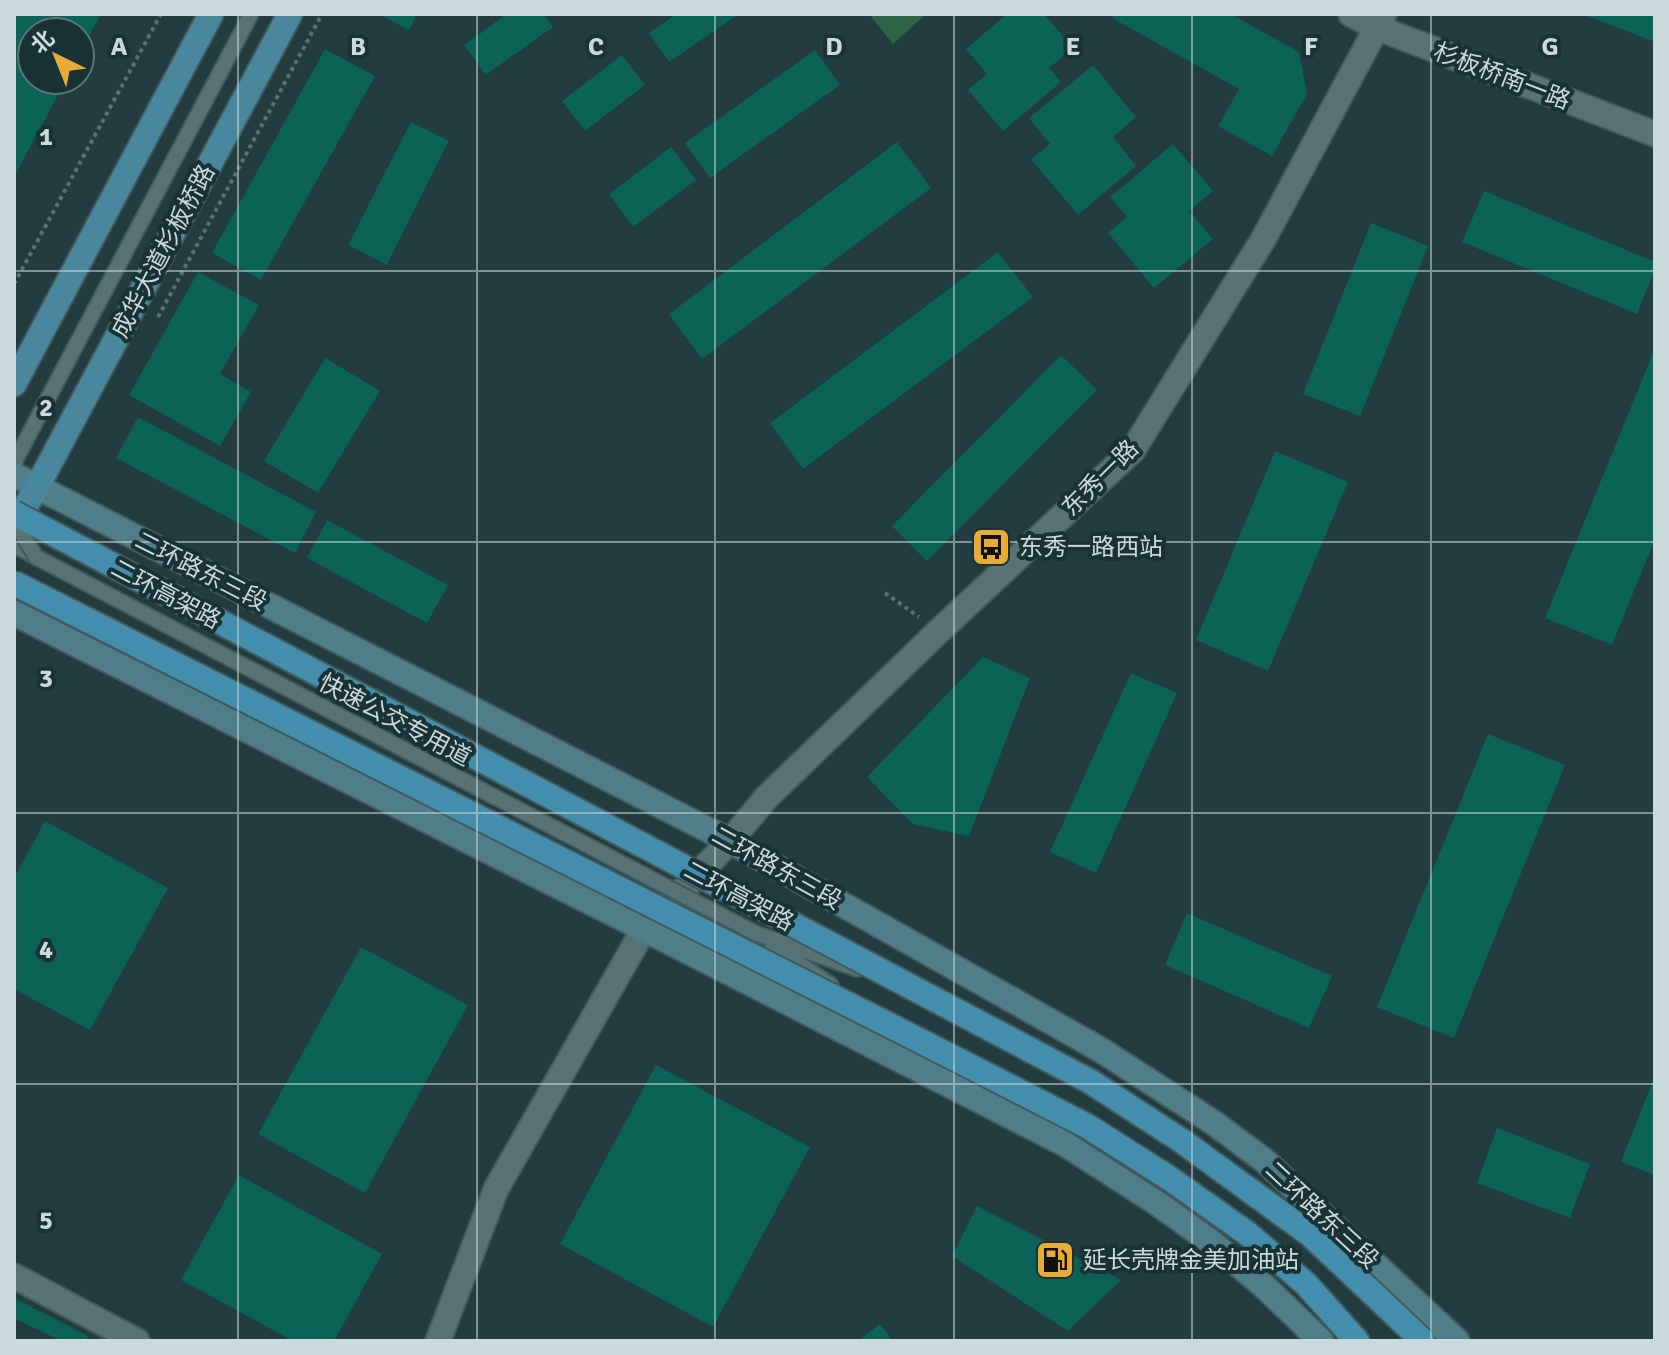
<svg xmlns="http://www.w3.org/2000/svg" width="1669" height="1355" viewBox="0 0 1669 1355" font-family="Signika,'Noto Sans SC',sans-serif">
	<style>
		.green { fill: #2e6443 }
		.building { fill: #0b6256 }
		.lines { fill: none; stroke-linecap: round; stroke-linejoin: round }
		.service-casing { stroke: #425a5c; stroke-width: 18 }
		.minor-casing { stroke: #425a5c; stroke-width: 28 }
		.tertiary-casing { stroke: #425a5c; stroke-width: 28 }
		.secondary-casing { stroke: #425a5c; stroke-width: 28 }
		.primary-casing { stroke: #425a5c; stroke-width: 28 }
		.trunk-casing { stroke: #425a5c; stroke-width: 28 }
		.path { stroke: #5b7174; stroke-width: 4; stroke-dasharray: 4 4; stroke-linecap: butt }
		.service { stroke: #577376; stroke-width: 14 }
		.minor { stroke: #577376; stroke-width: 24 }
		.tertiary { stroke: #577376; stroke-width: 24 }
		.secondary { stroke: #507d8a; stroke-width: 24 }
		.primary { stroke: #48879e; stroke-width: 24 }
		.trunk { stroke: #438eac; stroke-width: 24 }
		.service-bridge-casing { stroke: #425a5c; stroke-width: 18; stroke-linecap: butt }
		.trunk-bridge-casing { stroke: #425a5c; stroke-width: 28; stroke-linecap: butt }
		.service-bridge { stroke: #577376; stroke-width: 14 }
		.trunk-bridge { stroke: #438eac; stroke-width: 24 }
		.grid { fill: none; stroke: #cad9db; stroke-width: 2; stroke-opacity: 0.55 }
		.labels { text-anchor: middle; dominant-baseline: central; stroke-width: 8; stroke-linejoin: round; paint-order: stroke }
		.street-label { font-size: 24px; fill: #cad9db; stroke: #183235 }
		.poi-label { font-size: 24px; fill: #cad9db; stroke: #183235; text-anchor: start }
		.grid-label { font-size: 26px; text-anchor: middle; font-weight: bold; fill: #cad9db; stroke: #183235; stroke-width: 8; stroke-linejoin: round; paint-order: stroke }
	</style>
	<rect width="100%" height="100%" fill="#223c3f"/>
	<path class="green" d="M 869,14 L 926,14 L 893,44 Z"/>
	<g class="building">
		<path d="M 14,14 L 101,14 L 80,53 L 80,32 L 32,32 L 32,80 L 66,80 L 14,177 Z"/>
		<path d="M 378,14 L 417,14 L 409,30 Z"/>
		<path d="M 507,14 L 544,14 L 553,27 L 486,75 L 464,45 Z"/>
		<path d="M 676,14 L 739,14 L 669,62 L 649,33 Z"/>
		<path d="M 1007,14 L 1044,14 L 1073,48 L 1049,68 L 1061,82 L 1003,131 L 968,90 L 987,74 L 966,49 Z"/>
		<path d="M 1115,14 L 1231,14 L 1299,52 L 1307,94 L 1272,156 L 1218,126 L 1239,89 L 1112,18 Z"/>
		<path d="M 1582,14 L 1655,14 L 1655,42 Z"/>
		<path d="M 325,49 L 375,76 L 261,280 L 212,253 Z"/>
		<path d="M 815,50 L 840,85 L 710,178 L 685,143 Z"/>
		<path d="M 622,55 L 645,85 L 585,131 L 562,101 Z"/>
		<path d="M 1093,65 L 1136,117 L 1113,137 L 1136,166 L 1078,215 L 1031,159 L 1050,144 L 1029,118 Z"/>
		<path d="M 411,122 L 449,141 L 387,265 L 348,245 Z"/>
		<path d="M 897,142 L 931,188 L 702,359 L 669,314 Z"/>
		<path d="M 1173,144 L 1213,191 L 1189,211 L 1213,239 L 1154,288 L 1108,233 L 1127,217 L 1110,197 Z"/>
		<path d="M 671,147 L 696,180 L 633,227 L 609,194 Z"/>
		<path d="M 1484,191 L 1655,262 L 1655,269 L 1637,314 L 1462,242 Z"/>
		<path d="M 1371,223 L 1428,246 L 1360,416 L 1303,394 Z"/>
		<path d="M 998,252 L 1033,297 L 803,469 L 770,423 Z"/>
		<path d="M 198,272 L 259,305 L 220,374 L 251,392 L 220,446 L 129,395 Z"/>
		<path d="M 1655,348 L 1655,539 L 1612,645 L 1545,618 Z"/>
		<path d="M 1061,355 L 1097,390 L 927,561 L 892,526 Z"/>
		<path d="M 325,358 L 380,391 L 318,493 L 264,461 Z"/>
		<path d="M 138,417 L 316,512 L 295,553 L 116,458 Z"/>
		<path d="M 1275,451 L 1348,482 L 1268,671 L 1196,640 Z"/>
		<path d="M 327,520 L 448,585 L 427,623 L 307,558 Z"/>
		<path d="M 983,657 L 1030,678 L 969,836 L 913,824 L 867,777 Z"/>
		<path d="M 1131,673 L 1177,693 L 1096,873 L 1050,852 Z"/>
		<path d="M 1488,734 L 1565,765 L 1454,1038 L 1377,1007 Z"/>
		<path d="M 45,821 L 168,888 L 90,1030 L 14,989 L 14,878 Z"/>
		<path d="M 1187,913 L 1332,976 L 1309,1028 L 1165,965 Z"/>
		<path d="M 361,947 L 468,1005 L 365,1193 L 258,1134 Z"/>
		<path d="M 656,1065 L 810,1147 L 713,1327 L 560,1244 Z"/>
		<path d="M 1655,1075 L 1655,1175 L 1621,1162 Z"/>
		<path d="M 1497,1128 L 1590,1164 L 1570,1218 L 1477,1183 Z"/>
		<path d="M 239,1175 L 382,1254 L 334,1341 L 293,1341 L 181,1280 Z"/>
		<path d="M 977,1206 L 1121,1280 L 1068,1331 L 952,1256 Z"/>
		<path d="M 14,1298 L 88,1336 L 86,1341 L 61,1341 L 14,1318 Z"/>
		<path d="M 880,1324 L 893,1341 L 858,1341 Z"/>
	</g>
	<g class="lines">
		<g class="service-casing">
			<g id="service">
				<path d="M 14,466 L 17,457 L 251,14"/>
				<path d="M 14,545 L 36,557"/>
				<path d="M 755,933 L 857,969"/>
				<path d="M 772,945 L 831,985"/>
			</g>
		</g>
		<g class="minor-casing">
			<g id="minor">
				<path d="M 14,1276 L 137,1341"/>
				<path d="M 438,1341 L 496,1189 L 644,929"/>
			</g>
		</g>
		<g class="tertiary-casing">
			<g id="tertiary">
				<path d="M 1351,14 L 1378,28 L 1655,134"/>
				<path d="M 649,925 L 730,841 L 767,797 L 939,631 L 1133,450 L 1264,238 L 1384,14"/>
			</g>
		</g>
		<g class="secondary-casing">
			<g id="secondary">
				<path d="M 14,475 L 730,841 L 1101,1050 L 1214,1123 L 1265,1161 L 1457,1341"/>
				<path d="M 14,613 L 644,929 L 1065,1144 L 1157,1203 L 1210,1241 L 1265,1287 L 1321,1341"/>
			</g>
		</g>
		<g class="primary-casing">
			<g id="primary">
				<path d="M 14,384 L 211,14"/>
				<path d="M 14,525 L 37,487 L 290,14"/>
			</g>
		</g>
		<g class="trunk-casing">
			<path id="trunk" d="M 893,1027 L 1087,1126 L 1169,1178 L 1248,1234 L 1306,1284 L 1357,1341"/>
		</g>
		<g class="path">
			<path d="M 14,284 L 161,14"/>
			<path d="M 158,317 L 322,14"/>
			<path d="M 885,593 L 919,617"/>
		</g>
		<use href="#service" class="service"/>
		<use href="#minor" class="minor"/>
		<use href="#tertiary" class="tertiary"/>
		<use href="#secondary" class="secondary"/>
		<use href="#primary" class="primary"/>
		<use href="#trunk" class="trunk"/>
		<g class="service-bridge-casing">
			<path id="service-bridge" d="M 14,521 L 36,557 L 755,933"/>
		</g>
		<g class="trunk-bridge-casing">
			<g id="trunk-bridge">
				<path d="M 14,513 L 1091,1082 L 1182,1141 L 1311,1235 L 1423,1341"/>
				<path d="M 14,583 L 893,1027"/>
			</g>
		</g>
		<use href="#service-bridge" class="service-bridge"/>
		<use href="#trunk-bridge" class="trunk-bridge"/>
	</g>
	<path class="grid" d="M 238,14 L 238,1341M 477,14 L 477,1341M 715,14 L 715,1341M 954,14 L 954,1341M 1192,14 L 1192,1341M 1431,14 L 1431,1341M 14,271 L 1655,271M 14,542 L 1655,542M 14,813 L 1655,813M 14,1084 L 1655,1084"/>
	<defs>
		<g id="bus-square" transform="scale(2)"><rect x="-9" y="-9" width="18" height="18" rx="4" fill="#e6ac36" stroke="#183235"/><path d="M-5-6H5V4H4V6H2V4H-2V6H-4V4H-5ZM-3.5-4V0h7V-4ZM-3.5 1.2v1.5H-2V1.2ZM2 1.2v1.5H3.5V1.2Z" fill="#111"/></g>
		<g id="fuel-square" transform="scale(2)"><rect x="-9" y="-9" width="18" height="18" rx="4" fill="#e6ac36" stroke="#183235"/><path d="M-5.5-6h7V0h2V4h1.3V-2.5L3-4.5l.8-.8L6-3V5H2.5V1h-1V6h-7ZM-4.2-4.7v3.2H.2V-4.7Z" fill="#111"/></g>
	</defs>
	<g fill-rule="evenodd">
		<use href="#bus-square" x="991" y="547"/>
		<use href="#fuel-square" x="1055" y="1260"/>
	</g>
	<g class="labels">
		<g class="street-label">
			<text transform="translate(1502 76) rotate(21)">杉板桥南一路</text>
			<text transform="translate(163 251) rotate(-62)">成华大道杉板桥路</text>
			<text transform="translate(1100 478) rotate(-45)">东秀一路</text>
			<text transform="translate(201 571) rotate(27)">二环路东三段</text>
			<text transform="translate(166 594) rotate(28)">二环高架路</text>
			<text transform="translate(395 720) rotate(28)">快速公交专用道</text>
			<text transform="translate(777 868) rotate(29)">二环路东三段</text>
			<text transform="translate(739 896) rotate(28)">二环高架路</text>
			<text transform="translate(1322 1215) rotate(43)">二环路东三段</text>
		</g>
		<g class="poi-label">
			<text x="1019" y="547">东秀一路西站</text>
			<text x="1083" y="1260">延长壳牌金美加油站</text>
		</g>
	</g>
	<g class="grid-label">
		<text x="119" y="55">A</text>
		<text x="358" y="55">B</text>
		<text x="596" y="55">C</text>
		<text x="834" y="55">D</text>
		<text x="1073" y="55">E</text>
		<text x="1311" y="55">F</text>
		<text x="1550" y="55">G</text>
		<text x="46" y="145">1</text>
		<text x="46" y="416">2</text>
		<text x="46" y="687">3</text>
		<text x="46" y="958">4</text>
		<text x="46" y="1229">5</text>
	</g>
	<rect width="1669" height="1355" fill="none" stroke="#cad9db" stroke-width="32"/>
	<g transform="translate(56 56) rotate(317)"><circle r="38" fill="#183235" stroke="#5f7577" stroke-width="2"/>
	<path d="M0-6L14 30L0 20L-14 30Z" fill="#e6ac36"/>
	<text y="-12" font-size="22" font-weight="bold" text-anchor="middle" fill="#cad9db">北</text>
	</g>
</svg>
